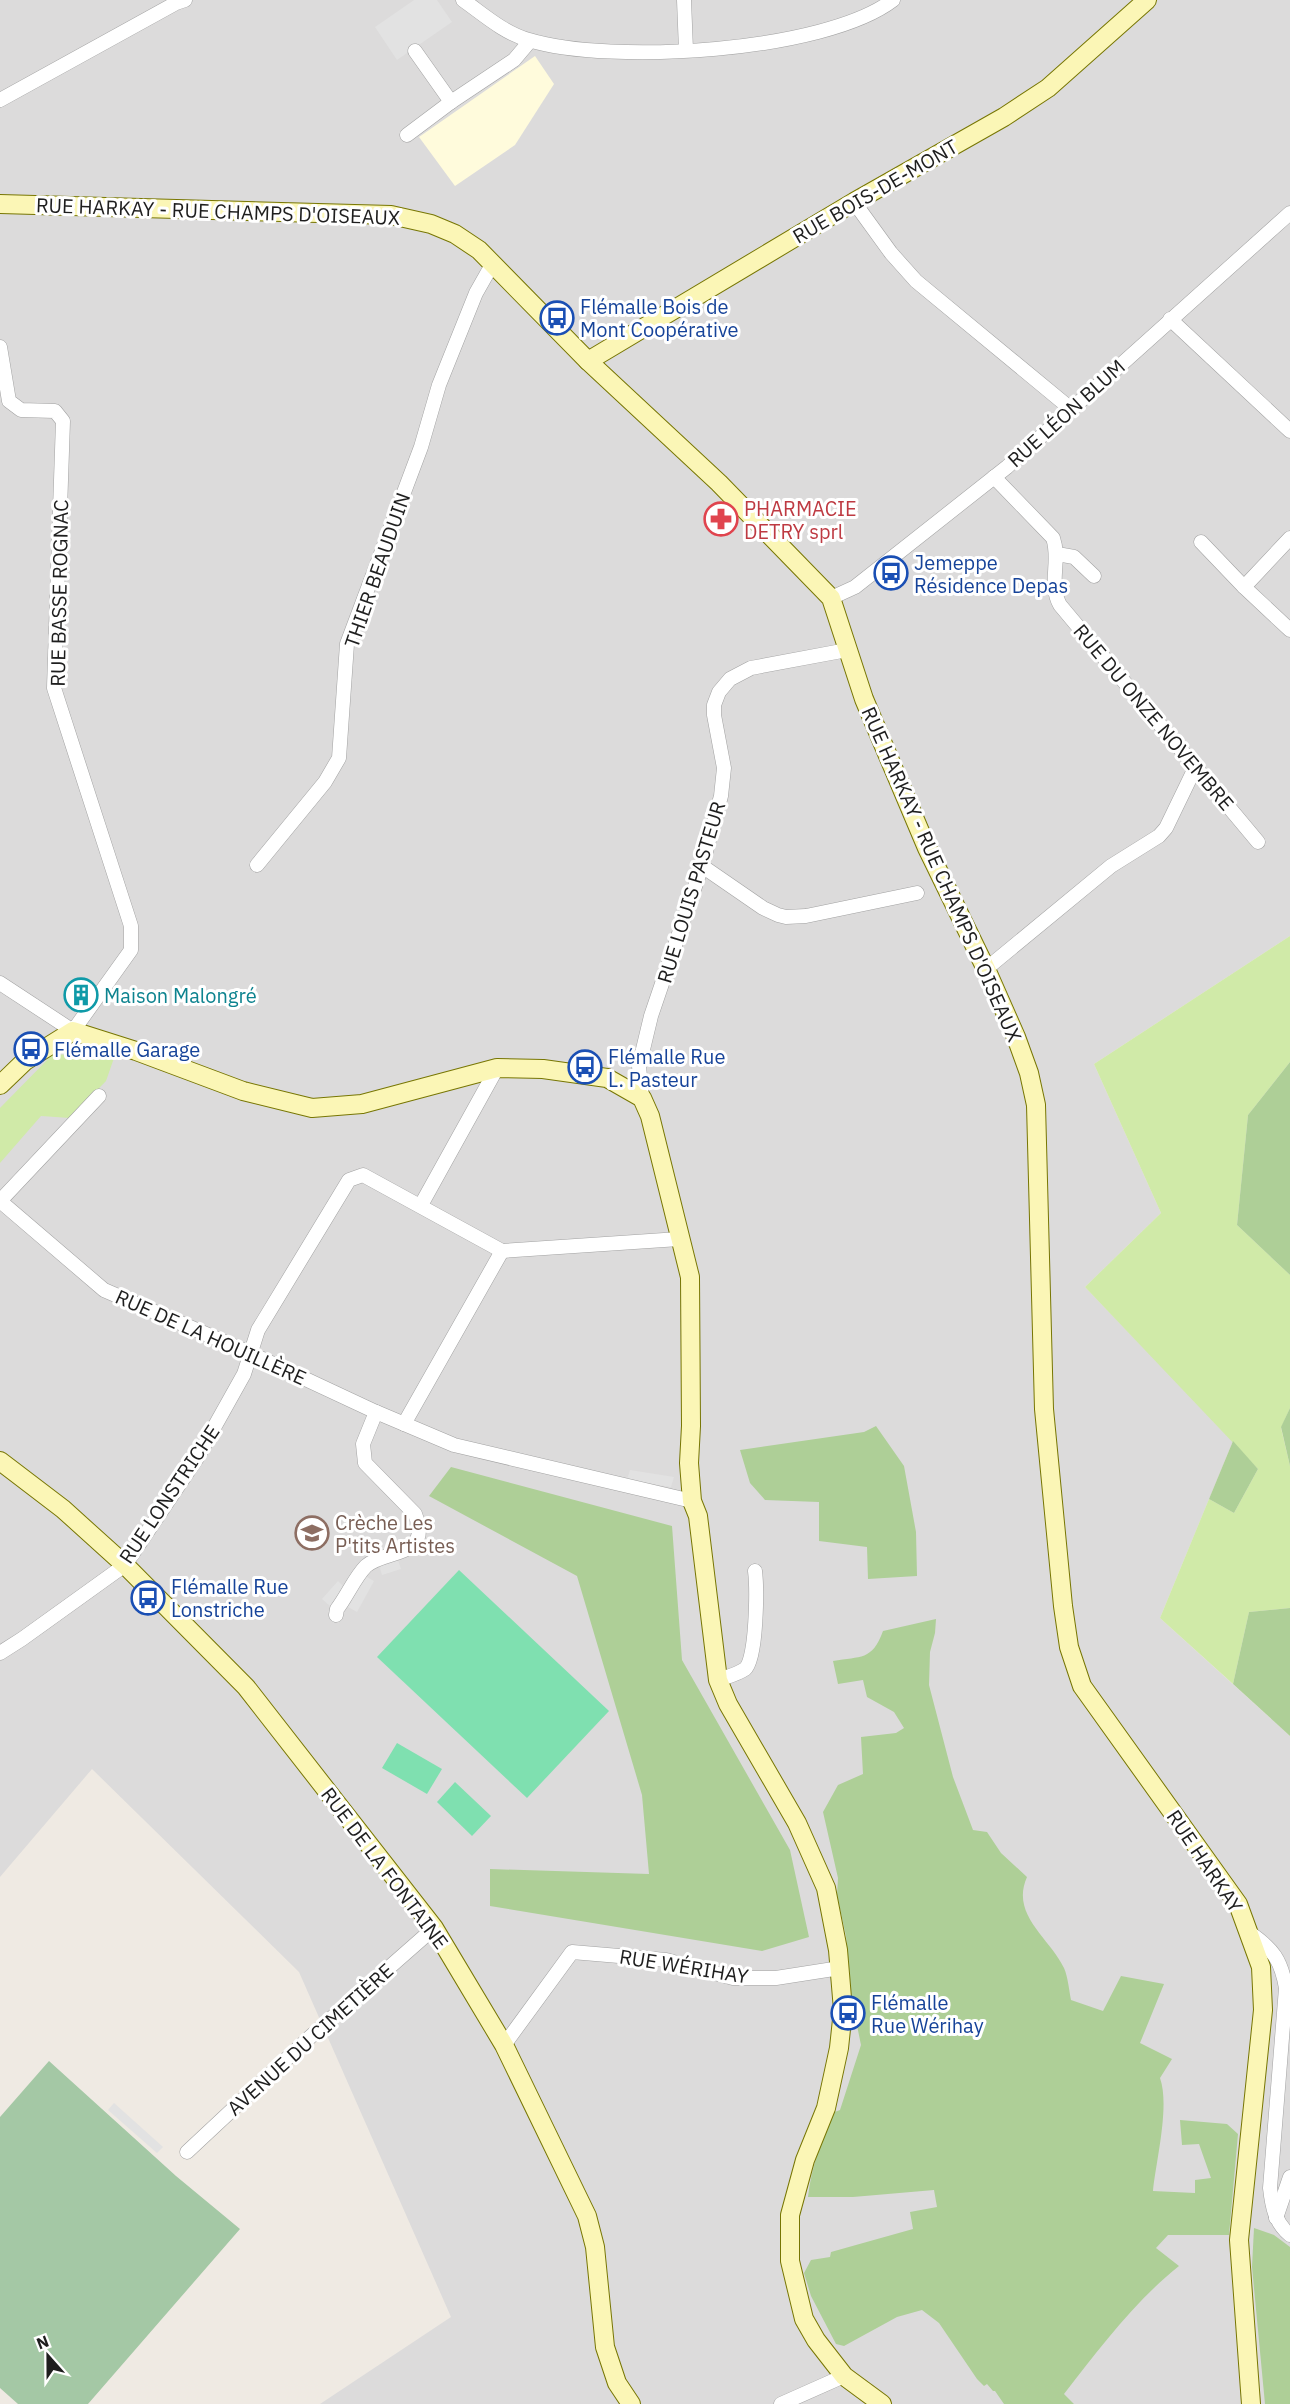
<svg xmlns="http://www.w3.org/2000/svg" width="1290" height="2404" viewBox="0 0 1290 2404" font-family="'IBM Plex Sans',sans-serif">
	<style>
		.residential { fill: #dcdbdb }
		.education { fill: #fffbdc }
		.grass { fill: #d0eaa8 }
		.forest { fill: #aecf97 }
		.cemetery { fill: #a4c8a5 }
		.pitch { fill: #7fe0b0 }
		.parking { fill: #e2e2e2 }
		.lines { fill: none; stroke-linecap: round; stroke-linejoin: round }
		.street-casing { stroke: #a2a2a2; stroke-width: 15 }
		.secondary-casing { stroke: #777603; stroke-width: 20 }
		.street { stroke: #fff; stroke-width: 14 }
		.secondary { stroke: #fbf6b6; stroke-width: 18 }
		.labels { text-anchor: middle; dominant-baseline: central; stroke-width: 6; stroke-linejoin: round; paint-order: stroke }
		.street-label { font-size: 20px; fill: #1e1e1e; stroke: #fff }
		.transit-label { font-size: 20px; fill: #164399; stroke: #fff; text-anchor: start }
		.health-label { font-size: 20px; fill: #be3a42; stroke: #fff; text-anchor: start }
		.culture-label { font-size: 20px; fill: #0d838f; stroke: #fff; text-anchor: start }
		.education-label { font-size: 20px; fill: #785e54; stroke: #fff; text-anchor: start }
	</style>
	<rect width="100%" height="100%" fill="#efeae3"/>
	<path class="residential" d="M 0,0 L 1290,0 L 1290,936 L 1094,1064 L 1161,1213 L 1085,1287 L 1233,1441 L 1160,1618 L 1290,1736 L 1290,2404 L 320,2404 L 451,2317 L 299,1972 L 92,1769 L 0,1877 L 0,211 L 379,222 L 440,235 L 476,257 L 568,355 L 642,419 L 451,224 L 0,197 Z"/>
	<path class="education" d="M 535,56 L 554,84 L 515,145 L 455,186 L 419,137 Z"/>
	<g class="grass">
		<path d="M 1290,936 L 1290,1062 L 1248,1115 L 1237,1225 L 1290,1275 L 1290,1408 L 1281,1428 L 1290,1466 L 1290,1608 L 1249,1612 L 1233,1684 L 1160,1618 L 1209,1499 L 1234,1513 L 1258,1469 L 1085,1287 L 1161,1213 L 1094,1064 Z"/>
		<path d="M 53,1054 L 114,1058 L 106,1081 L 70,1118 L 41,1116 L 0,1163 L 0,1108 Z"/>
	</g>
	<g class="forest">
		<path d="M 1290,1062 L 1290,1275 L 1237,1225 L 1248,1115 Z"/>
		<path d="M 1290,1408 L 1290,1466 L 1281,1427 Z"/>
		<path d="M 876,1426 L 904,1466 L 916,1532 L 917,1576 L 868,1579 L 867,1547 L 819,1541 L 819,1502 L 765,1500 L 750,1483 L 740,1450 L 864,1432 Z"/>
		<path d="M 1233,1441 L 1258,1469 L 1234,1513 L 1209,1499 Z"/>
		<path d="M 451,1467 L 672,1526 L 682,1660 L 790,1850 L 809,1937 L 762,1951 L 490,1906 L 490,1869 L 649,1874 L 642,1795 L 577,1576 L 429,1496 Z"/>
		<path d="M 1290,1608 L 1290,1736 L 1233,1684 L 1249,1612 Z"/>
		<path d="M 936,1619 L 935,1633 L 930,1652 L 929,1685 L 953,1777 L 973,1830 L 987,1832 L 1001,1853 L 1027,1877 C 1010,1915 1050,1938 1064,1968 C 1068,1977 1069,1990 1071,2000 L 1103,2011 L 1121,1976 L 1164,1984 L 1140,2043 L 1172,2059 L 1160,2078 C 1170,2106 1156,2161 1153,2191 L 1195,2193 L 1195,2180 L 1211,2178 L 1199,2144 L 1182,2145 L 1180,2120 L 1227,2124 L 1238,2134 L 1229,2235 L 1168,2235 L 1156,2248 L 1179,2266 C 1135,2301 1099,2349 1064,2394 L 1074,2404 L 1004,2404 L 995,2391 L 993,2391 L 987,2384 L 984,2386 L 977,2379 L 939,2323 L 922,2310 L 897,2317 L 844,2346 L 836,2344 L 811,2296 L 804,2273 L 811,2260 L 830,2257 L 831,2252 L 913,2229 L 910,2212 L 937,2207 L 934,2190 L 853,2197 L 808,2197 C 811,2168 822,2140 832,2113 L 840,2110 L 861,2045 L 852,2001 L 846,1936 L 837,1895 L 838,1878 L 823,1812 L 838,1785 L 863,1774 L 861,1737 L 896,1733 L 904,1728 L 894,1712 L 867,1697 L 863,1680 L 838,1684 L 833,1661 C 861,1656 872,1661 883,1631 Z"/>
		<path d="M 1254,2228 L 1274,2235 L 1290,2247 L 1290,2404 L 1265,2404 L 1252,2267 Z"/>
	</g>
	<path class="cemetery" d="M 49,2061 L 176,2176 L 240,2229 L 88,2404 L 18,2404 L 0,2388 L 0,2117 Z"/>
	<g class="pitch">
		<path d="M 459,1570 L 609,1711 L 527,1798 L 377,1657 Z"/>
		<path d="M 397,1743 L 442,1769 L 427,1794 L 382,1768 Z"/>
		<path d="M 455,1782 L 491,1816 L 472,1836 L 437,1802 Z"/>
	</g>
	<g class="parking">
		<path d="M 414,0 L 437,0 L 452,22 L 397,60 L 375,27 Z"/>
		<path d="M 630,1470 L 674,1477 L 671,1487 L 627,1480 Z"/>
		<path d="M 398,1560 L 401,1569 L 382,1575 L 379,1565 Z"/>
		<path d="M 365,1576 L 374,1581 L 357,1612 L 348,1607 Z"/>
		<path d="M 338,1581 L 345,1588 L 330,1606 L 322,1599 Z"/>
		<path d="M 114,2103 L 163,2147 L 157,2153 L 108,2110 Z"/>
	</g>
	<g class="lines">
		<g class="street-casing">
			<g id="street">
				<path d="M 463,0 C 484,15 504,33 529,40 C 610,65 825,52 893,0"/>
				<path d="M 684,0 L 686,50"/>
				<path d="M 415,51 L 451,102"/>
				<path d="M 0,100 L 176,3 L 185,0"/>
				<path d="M 407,135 L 451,102 L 514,60 L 530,41"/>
				<path d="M 854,202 L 891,253 L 916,281 L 1071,409"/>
				<path d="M 1170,319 L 1290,431"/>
				<path d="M 0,347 L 9,401 L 21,410 L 55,411 L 63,421 L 54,688 L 131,926 L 131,950 L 73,1031 L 0,983"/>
				<path d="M 994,477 L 1053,538 C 1061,561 1048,583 1060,605 L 1258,842"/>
				<path d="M 1201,542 L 1244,587 L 1290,630"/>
				<path d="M 1057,554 L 1074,557 L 1094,576"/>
				<path d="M 1244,587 L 1290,538"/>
				<path d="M 831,598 L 855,587 L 1007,467 L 1290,213"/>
				<path d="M 257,865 L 325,782 L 339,758 L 347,644 L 421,447 L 439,385 L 476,293 L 493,263"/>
				<path d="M 702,866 L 763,908 L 778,915 L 786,917 L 806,916 L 917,893"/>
				<path d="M 986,969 L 1111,866 L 1159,836 L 1166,828 L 1196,766"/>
				<path d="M 642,1098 L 639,1066 L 651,1016 L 702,866 L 721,796 L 724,768 L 714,715 L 714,705 L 719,692 L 730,679 L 751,668 L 847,650"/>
				<path d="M 0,1201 L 104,1290 L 252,1354 L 376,1412 L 454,1445 L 692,1501"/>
				<path d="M 0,1201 L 99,1096"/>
				<path d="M 421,1205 L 497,1068"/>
				<path d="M 502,1251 L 679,1239"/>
				<path d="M 404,1424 L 502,1251"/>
				<path d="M 336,1615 L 337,1609 C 347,1596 355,1577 366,1566 C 385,1549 433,1558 415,1514 L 365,1463 L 363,1444 L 376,1412"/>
				<path d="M 0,1653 L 22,1639 L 125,1565 L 197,1458 L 244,1374 L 258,1330 L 349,1180 L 363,1175 L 502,1251"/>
				<path d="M 718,1680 C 726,1677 738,1674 745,1669 C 757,1659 757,1587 755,1571"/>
				<path d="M 1250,1933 C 1273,1949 1281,1960 1286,1988 L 1270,2188 C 1272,2206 1275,2223 1290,2235"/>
				<path d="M 504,2045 L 572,1952 L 666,1960 L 733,1978 L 776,1978 L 840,1968"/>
				<path d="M 187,2152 L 309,2038 L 434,1928"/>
				<path d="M 1276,2218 L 1290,2177"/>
				<path d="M 781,2404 L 844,2376"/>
			</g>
		</g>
		<g class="secondary-casing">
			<g id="secondary">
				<path d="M 0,204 L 391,215 L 431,224 L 455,234 L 479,250 L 588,361 L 719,483 L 831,598 L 864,699 L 927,848 L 986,969 L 1016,1037 L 1029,1073 L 1036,1105 L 1044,1409 L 1063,1606 L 1069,1647 L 1082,1686 L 1238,1904 L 1261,1967 L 1263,2010 L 1239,2240 L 1251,2404"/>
				<path d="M 588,361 L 854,202 L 1004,117 L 1048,88 L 1147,0"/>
				<path d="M 0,1085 L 25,1061 L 73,1031 L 136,1051 L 243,1091 L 312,1108 L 362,1104 L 497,1068 L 543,1069 L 607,1078 L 642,1098 L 650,1116 L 690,1277 L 691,1426 L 689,1463 L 692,1501 L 698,1516 L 718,1680 L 728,1704 L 797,1823 L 826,1888 L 838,1950 L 843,2010 L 839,2048 L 826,2108 L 805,2160 L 790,2215 L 790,2261 L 804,2319 L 816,2340 L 844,2376 L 882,2404"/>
				<path d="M 0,1461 L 63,1509 L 125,1565 L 246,1687 L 434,1928 L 504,2045 L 587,2216 L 595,2247 L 605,2347 L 617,2383 L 631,2404"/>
			</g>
		</g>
		<use href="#street" class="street"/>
		<use href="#secondary" class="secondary"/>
	</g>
	<defs>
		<g id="bus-ring" transform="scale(1.725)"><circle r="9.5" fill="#fff" stroke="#1a4fb4" stroke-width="1.5"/><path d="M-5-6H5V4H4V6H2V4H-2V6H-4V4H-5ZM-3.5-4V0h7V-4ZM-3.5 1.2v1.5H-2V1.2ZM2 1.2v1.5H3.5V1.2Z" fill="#1a4fb4"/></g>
		<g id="pharmacy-ring" transform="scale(1.725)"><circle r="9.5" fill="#fff" stroke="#e0444e" stroke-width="1.5"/><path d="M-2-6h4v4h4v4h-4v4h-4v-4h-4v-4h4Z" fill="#e0444e"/></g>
		<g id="building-ring" transform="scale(1.725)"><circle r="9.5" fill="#fff" stroke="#0f9aa8" stroke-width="1.5"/><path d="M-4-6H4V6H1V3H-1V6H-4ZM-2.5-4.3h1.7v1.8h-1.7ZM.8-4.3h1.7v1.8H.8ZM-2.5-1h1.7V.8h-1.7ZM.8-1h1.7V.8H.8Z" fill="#0f9aa8"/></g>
		<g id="school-ring" transform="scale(1.725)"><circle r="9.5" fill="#fff" stroke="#8d6e63" stroke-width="1.5"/><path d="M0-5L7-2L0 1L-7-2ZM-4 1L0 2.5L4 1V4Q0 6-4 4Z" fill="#8d6e63"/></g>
	</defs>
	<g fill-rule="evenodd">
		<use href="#bus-ring" x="557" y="318"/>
		<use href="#pharmacy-ring" x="721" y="519"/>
		<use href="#bus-ring" x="891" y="573"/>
		<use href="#building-ring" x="81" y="995"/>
		<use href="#bus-ring" x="31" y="1049"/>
		<use href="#bus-ring" x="585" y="1067"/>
		<use href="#school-ring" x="312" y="1533"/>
		<use href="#bus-ring" x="148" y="1598"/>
		<use href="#bus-ring" x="848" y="2013"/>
	</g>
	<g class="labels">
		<g class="street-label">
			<text transform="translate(875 191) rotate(-30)">RUE BOIS-DE-MONT</text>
			<text transform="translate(218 211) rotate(2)">RUE HARKAY - RUE CHAMPS D'OISEAUX</text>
			<text transform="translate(1066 413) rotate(-42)">RUE LÉON BLUM</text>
			<text transform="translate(377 570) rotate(-71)">THIER BEAUDUIN</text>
			<text transform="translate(59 593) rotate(-89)">RUE BASSE ROGNAC</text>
			<text transform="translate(1154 717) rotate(50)">RUE DU ONZE NOVEMBRE</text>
			<text transform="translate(942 874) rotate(66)">RUE HARKAY - RUE CHAMPS D'OISEAUX</text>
			<text transform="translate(691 892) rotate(-73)">RUE LOUIS PASTEUR</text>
			<text transform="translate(211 1337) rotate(24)">RUE DE LA HOUILLÈRE</text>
			<text transform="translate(169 1494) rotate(-56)">RUE LONSTRICHE</text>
			<text transform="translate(1205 1861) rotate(56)">RUE HARKAY</text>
			<text transform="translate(385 1868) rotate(53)">RUE DE LA FONTAINE</text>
			<text transform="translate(684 1966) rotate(9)">RUE WÉRIHAY</text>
			<text transform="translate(310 2039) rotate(-42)">AVENUE DU CIMETIÈRE</text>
		</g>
		<g class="transit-label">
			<text x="580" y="306">Flémalle Bois de<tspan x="580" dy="23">Mont Coopérative</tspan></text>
			<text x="914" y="562">Jemeppe<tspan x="914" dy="23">Résidence Depas</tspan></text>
			<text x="54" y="1049">Flémalle Garage</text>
			<text x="608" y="1056">Flémalle Rue<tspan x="608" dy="23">L. Pasteur</tspan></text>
			<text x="171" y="1586">Flémalle Rue<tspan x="171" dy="23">Lonstriche</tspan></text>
			<text x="871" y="2002">Flémalle<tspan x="871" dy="23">Rue Wérihay</tspan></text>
		</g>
		<g class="health-label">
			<text x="744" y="508">PHARMACIE<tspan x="744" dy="23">DETRY sprl</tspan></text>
		</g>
		<g class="culture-label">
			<text x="104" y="995">Maison Malongré</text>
		</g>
		<g class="education-label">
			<text x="335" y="1522">Crèche Les<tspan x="335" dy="23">P'tits Artistes</tspan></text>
		</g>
	</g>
	<g transform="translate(48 2356) rotate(339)" stroke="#ffffff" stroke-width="4.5" paint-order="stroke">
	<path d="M0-4.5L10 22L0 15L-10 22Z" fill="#1e1e1e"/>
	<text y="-9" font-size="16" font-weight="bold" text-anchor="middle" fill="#1e1e1e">N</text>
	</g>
</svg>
